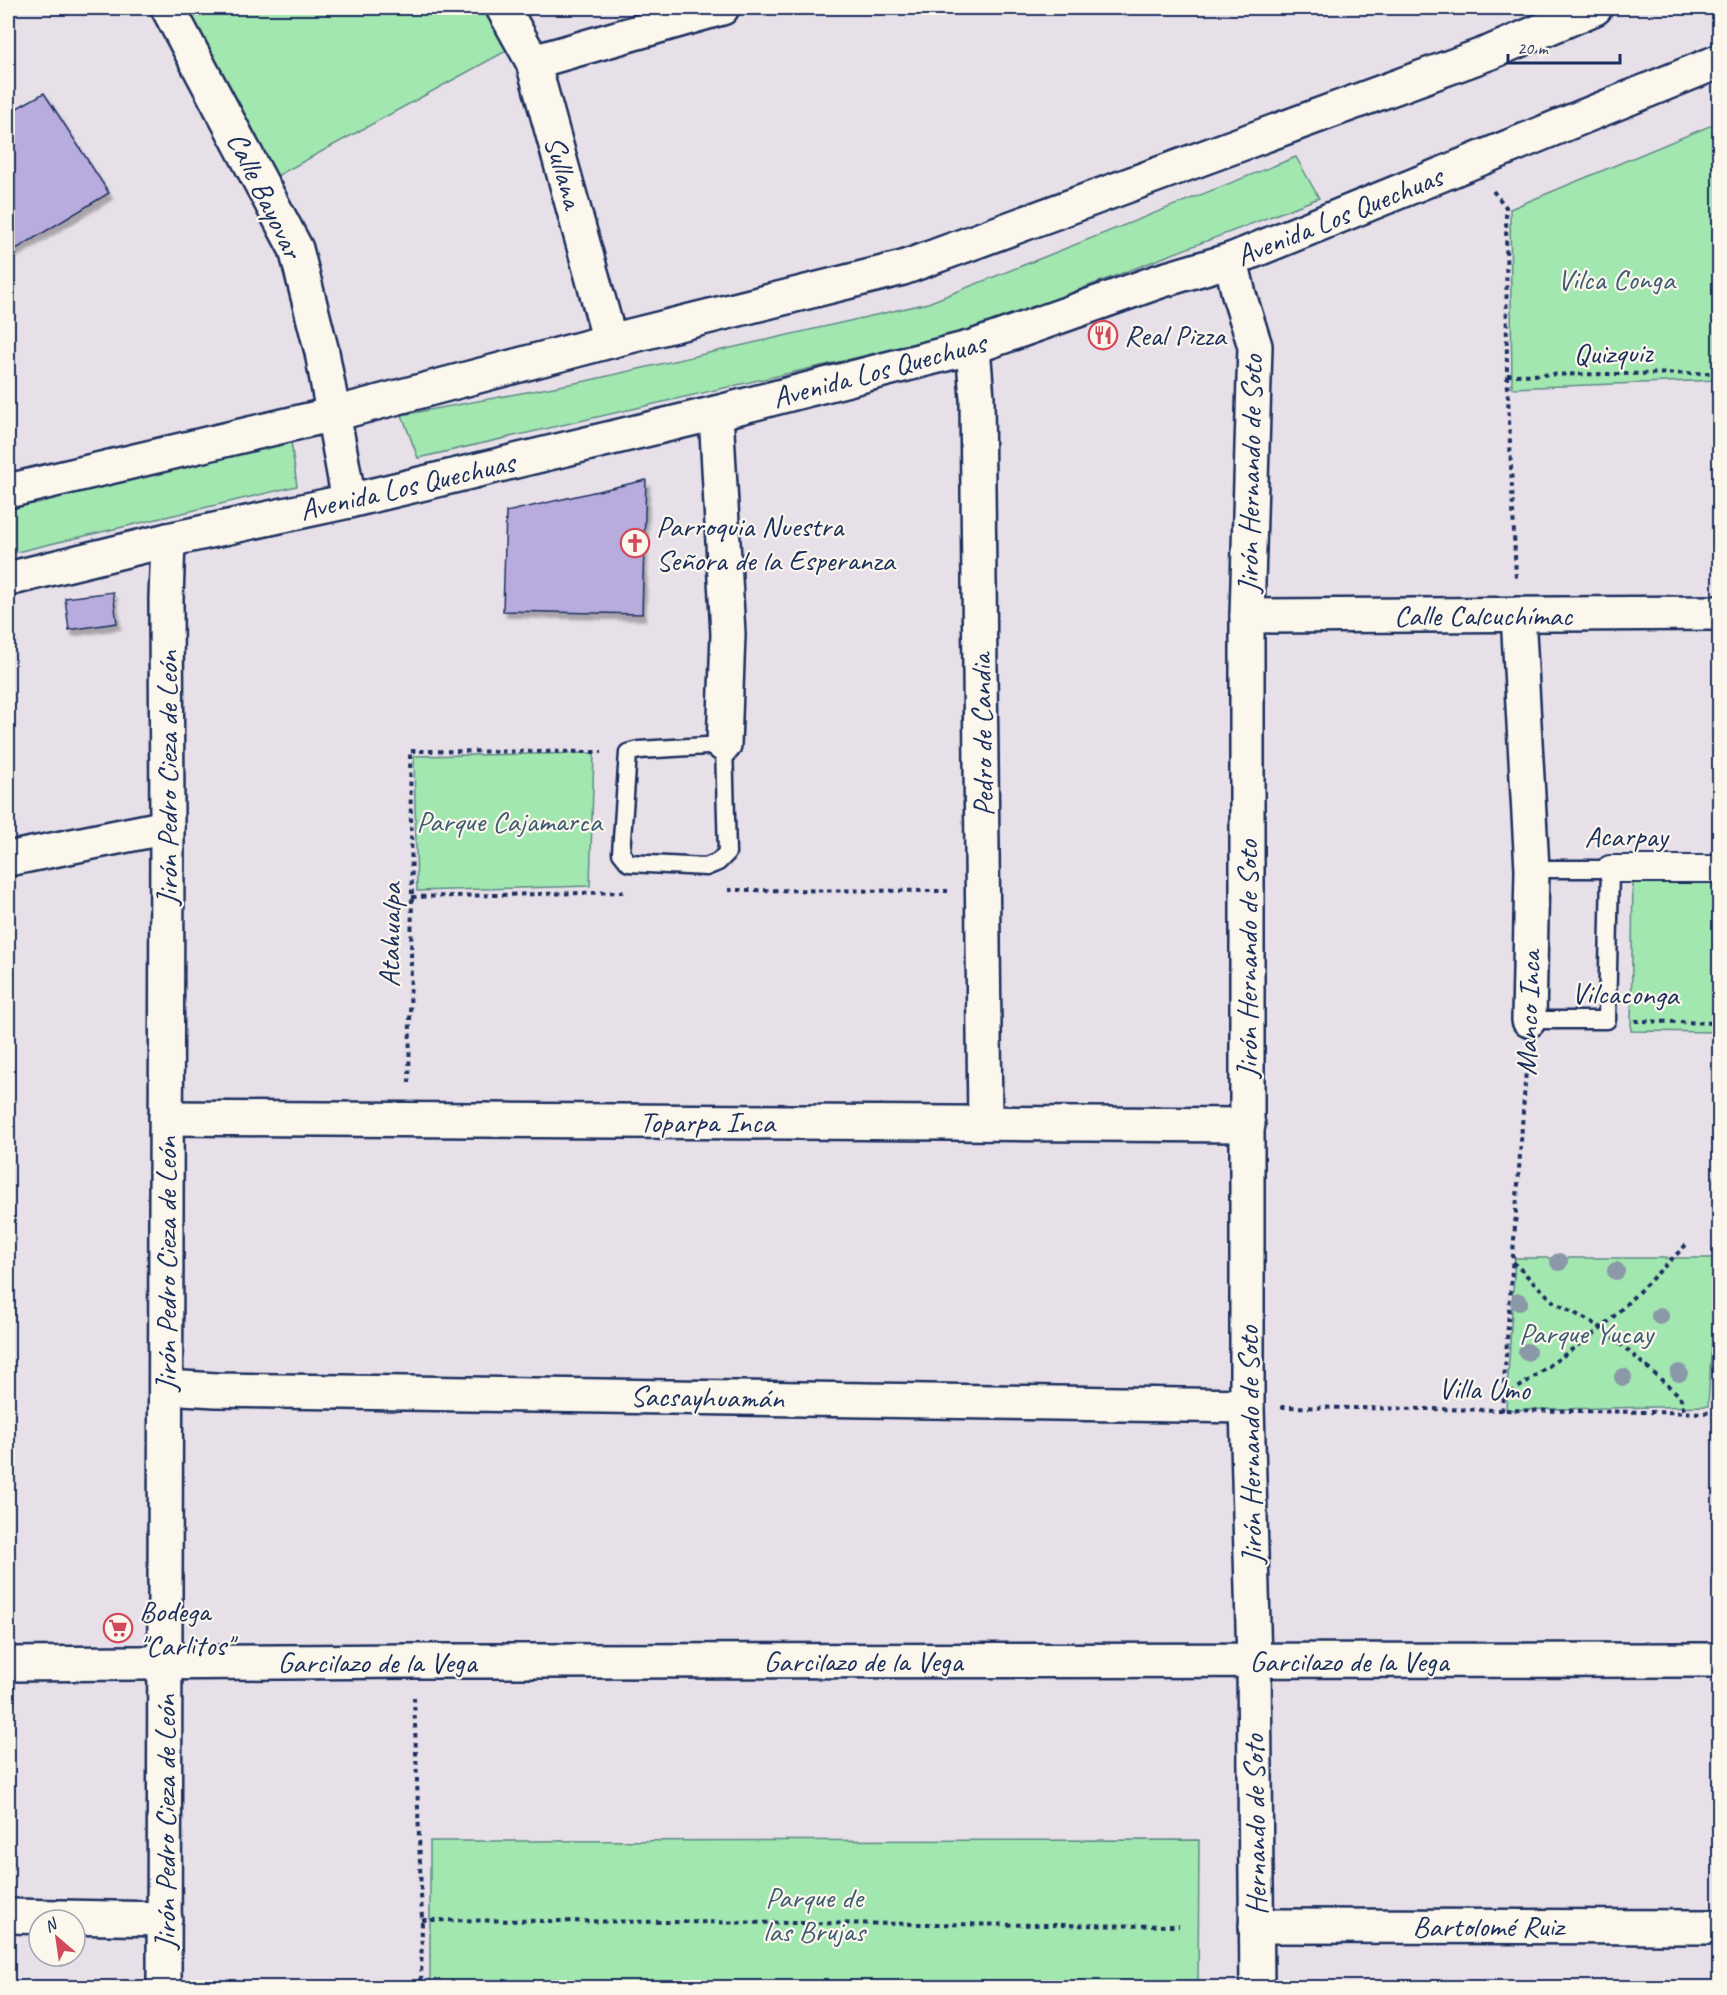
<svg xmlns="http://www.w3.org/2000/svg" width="1727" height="1995" viewBox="0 0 1727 1995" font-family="Caveat,sans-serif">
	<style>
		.green { fill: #a2e6b0; stroke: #5e8a87; stroke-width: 1.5 }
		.building { fill: #b7acdd; stroke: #1b2f5e; stroke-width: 1.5; filter: url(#shadow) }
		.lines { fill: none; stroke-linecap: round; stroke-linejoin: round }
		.service-casing { stroke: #1b2f5e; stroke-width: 21 }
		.pedestrian-casing { stroke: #1b2f5e; stroke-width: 30 }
		.minor-casing { stroke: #1b2f5e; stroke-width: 38 }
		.tertiary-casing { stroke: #1b2f5e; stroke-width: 38 }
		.secondary-casing { stroke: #1b2f5e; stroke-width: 38 }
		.path { stroke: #1b2f5e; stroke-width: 4; stroke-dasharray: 4.5 4.5; stroke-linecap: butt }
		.service { stroke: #fbf7ec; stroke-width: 16 }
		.pedestrian { stroke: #fbf7ec; stroke-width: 26 }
		.minor { stroke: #fbf7ec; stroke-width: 33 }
		.tertiary { stroke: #fbf7ec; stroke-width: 33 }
		.secondary { stroke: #fbf7ec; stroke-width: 33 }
		.tree { fill: #8a98a7 }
		.labels { text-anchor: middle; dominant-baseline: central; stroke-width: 4.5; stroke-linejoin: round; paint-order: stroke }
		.street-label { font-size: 30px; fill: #1b2f5e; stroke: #fbf7ec }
		.park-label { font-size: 30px; fill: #3d5d72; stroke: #fbf7ec }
		.poi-label { font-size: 30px; fill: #1b2f5e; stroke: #fbf7ec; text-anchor: start }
	</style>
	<defs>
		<filter id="shadow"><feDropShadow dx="3.5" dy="6" stdDeviation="1.5" flood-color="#0004"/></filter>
	</defs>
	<rect width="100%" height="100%" fill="#e7e0e8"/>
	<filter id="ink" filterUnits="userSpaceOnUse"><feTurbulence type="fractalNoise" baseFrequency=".0167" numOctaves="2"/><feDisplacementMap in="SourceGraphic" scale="12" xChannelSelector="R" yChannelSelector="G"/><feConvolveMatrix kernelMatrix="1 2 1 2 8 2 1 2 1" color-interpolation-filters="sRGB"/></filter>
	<g filter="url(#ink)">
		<g class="green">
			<path d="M 183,8 L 485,8 L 508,50 L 275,177 Z"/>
			<path d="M 1719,122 L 1719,380 L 1512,388 L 1510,209 Z"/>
			<path d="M 1296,157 L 1319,198 L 1002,319 L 934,340 L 418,458 L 402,415 L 586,381 L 928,303 Z"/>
			<path d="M 291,441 L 297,486 L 8,554 L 8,506 Z"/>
			<path d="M 594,753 L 590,886 L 417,891 L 414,756 Z"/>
			<path d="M 1633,874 L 1719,874 L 1719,1032 L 1631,1031 Z"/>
			<path d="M 1515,1258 L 1717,1258 L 1708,1406 L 1506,1410 Z"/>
			<path d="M 1199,1840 L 1198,1987 L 430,1987 L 430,1841 Z"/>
		</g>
		<g class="building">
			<path d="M 44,93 L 109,193 L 8,254 L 8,113 Z"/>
			<path d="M 646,480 L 642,614 L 503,611 L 506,512 Z"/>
			<path d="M 113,592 L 117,623 L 69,630 L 65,598 Z"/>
		</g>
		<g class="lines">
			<g class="service-casing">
				<g id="service">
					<path d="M 724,745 L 727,853 L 718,862 L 706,867 L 629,863 L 621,853 L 628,753 L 639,750 Z"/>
					<path d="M 1529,1020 L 1607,1020 L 1610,869 L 1532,869"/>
				</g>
			</g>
			<g class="pedestrian-casing">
				<path id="pedestrian" d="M 1610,869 L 1720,869"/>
			</g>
			<g class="minor-casing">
				<g id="minor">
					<path d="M 168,8 L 296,249 L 322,352 L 349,501"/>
					<path d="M 503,8 L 533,62 L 610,341"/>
					<path d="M 533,62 L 722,8"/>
					<path d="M 1231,260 L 1239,295 L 1255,346 L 1247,616 L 1247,1406 L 1254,1662 L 1257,1988"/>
					<path d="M 973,347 L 977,398 L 985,1123"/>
					<path d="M 716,413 L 728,634 L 724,745"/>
					<path d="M 1518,614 L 1532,869 L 1529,1020"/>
					<path d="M 1247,616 L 1720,613"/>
					<path d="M 8,859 L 167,827"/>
					<path d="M 166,1118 L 1248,1125"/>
					<path d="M 166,1387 L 216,1390 L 1247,1406"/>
					<path d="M 8,1916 L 165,1919"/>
					<path d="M 1256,1926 L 1720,1927"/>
				</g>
			</g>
			<g class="tertiary-casing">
				<g id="tertiary">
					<path d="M 8,1664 L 413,1661 L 1720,1660"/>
					<path d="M 164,1988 L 167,827 L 166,599 L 168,540"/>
				</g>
			</g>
			<g class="secondary-casing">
				<g id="secondary">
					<path d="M 8,491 L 334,414 L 610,341 L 903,268 L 1491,52 L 1595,8"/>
					<path d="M 8,579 L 168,540 L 349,501 L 716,413 L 973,347 L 1160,281 L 1231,260 L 1720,61"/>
				</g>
			</g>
			<g class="path">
				<path d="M 1493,191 L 1506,207 L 1507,375 L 1516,578"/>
				<path d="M 1507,375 L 1720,373"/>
				<path d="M 728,890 L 948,891"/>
				<path d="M 412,897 L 624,892"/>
				<path d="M 1635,1021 L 1720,1023"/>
				<path d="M 409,1083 L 412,897 L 410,751 L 602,752"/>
				<path d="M 1513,1262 L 1554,1302 L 1602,1328 L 1680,1396 L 1685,1413"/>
				<path d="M 1504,1398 L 1602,1328 L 1687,1244"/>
				<path d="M 1281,1407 L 1720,1413"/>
				<path d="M 1502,1411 L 1527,1055"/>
				<path d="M 414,1697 L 422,1920 L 421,1988"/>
				<path d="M 422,1920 L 1179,1926"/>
			</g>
			<use href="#service" class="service"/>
			<use href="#pedestrian" class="pedestrian"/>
			<use href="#minor" class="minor"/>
			<use href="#tertiary" class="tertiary"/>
			<use href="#secondary" class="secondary"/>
		</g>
		<g class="tree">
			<circle cx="1559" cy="1262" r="9"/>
			<circle cx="1616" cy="1271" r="9"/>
			<circle cx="1519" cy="1302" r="9"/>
			<circle cx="1660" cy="1316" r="9"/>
			<circle cx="1527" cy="1352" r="9"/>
			<circle cx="1679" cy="1373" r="9"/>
			<circle cx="1623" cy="1377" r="9"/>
		</g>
	</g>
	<defs>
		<g id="restaurant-ring" transform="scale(1.5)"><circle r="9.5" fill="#fbf7ec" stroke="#d1495b" stroke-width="1.5"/><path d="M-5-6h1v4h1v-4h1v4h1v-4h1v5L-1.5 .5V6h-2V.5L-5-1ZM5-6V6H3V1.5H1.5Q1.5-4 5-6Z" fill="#d1495b"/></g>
		<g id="church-ring" transform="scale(1.5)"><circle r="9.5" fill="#fbf7ec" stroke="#d1495b" stroke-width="1.5"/><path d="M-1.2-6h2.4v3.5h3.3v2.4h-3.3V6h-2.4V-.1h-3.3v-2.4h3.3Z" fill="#d1495b"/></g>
		<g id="supermarket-ring" transform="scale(1.5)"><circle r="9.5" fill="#fbf7ec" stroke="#d1495b" stroke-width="1.5"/><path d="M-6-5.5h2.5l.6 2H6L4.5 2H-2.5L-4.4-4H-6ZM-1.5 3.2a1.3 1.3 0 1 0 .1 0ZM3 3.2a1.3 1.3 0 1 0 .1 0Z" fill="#d1495b"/></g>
	</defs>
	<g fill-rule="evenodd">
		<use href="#restaurant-ring" x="1103" y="335"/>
		<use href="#church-ring" x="635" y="543"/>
		<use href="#supermarket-ring" x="118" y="1628"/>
	</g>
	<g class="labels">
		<g class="street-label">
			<text transform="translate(564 172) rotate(74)">Sullana</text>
			<text transform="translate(265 195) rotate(64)">Calle Bayovar</text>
			<text transform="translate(1339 216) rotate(-22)">Avenida Los Quechuas</text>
			<text transform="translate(1613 353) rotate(-1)">Quizquiz</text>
			<text transform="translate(879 370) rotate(-15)">Avenida Los Quechuas</text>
			<text transform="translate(1250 474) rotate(-89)">Jirón Hernando de Soto</text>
			<text transform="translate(407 486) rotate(-13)">Avenida Los Quechuas</text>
			<text x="1483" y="615">Calle Calcuchímac</text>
			<text transform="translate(982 735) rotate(-91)">Pedro de Candia</text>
			<text transform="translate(167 778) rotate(-90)">Jirón Pedro Cieza de León</text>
			<text x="1626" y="836">Acarpay</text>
			<text transform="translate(390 935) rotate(-89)">Atahualpa</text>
			<text transform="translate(1247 959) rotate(-90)">Jirón Hernando de Soto</text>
			<text transform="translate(1625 994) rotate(1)">Vilcaconga</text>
			<text transform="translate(1528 1013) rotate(-88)">Manco Inca</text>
			<text x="707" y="1122">Toparpa Inca</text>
			<text transform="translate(166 1264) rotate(-90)">Jirón Pedro Cieza de León</text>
			<text transform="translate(1484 1389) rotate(1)">Villa Umo</text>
			<text transform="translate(707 1397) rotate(1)">Sacsayhuamán</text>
			<text transform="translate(1250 1445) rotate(-91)">Jirón Hernando de Soto</text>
			<text x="863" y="1661">Garcilazo de la Vega</text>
			<text x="1349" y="1661">Garcilazo de la Vega</text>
			<text x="377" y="1662">Garcilazo de la Vega</text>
			<text transform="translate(165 1822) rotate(-90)">Jirón Pedro Cieza de León</text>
			<text transform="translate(1255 1825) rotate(-91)">Hernando de Soto</text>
			<text x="1488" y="1926">Bartolomé Ruiz</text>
		</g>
		<g class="park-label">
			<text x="1616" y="279">Vilca Conga</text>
			<text x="509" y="821">Parque Cajamarca</text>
			<text x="1586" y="1333">Parque Yucay</text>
			<text x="814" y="1897">Parque de<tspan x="814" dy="34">las Brujas</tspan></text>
		</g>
		<g class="poi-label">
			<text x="1124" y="335">Real Pizza</text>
			<text x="656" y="526">Parroquia Nuestra<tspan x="656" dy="34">Señora de la Esperanza</tspan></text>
			<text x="139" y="1611">Bodega<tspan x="139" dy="34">"Carlitos"</tspan></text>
		</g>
	</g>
	<rect width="1727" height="1995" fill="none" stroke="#fbf7ec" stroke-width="30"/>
	<rect x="15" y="15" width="1697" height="1965" fill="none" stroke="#1b2f5e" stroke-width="2" filter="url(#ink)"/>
	<g transform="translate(57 1938) rotate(331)"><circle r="28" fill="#fbf7ec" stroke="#a1a7b3" stroke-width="1.5"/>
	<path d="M0-4.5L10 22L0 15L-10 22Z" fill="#d1495b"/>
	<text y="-9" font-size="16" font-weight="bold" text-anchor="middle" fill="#1b2f5e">N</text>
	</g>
	<path d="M1508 54v9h112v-9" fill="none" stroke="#1b2f5e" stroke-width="3"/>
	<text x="1517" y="54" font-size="18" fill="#1b2f5e" stroke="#fbf7ec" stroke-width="4.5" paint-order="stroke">20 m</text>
</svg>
